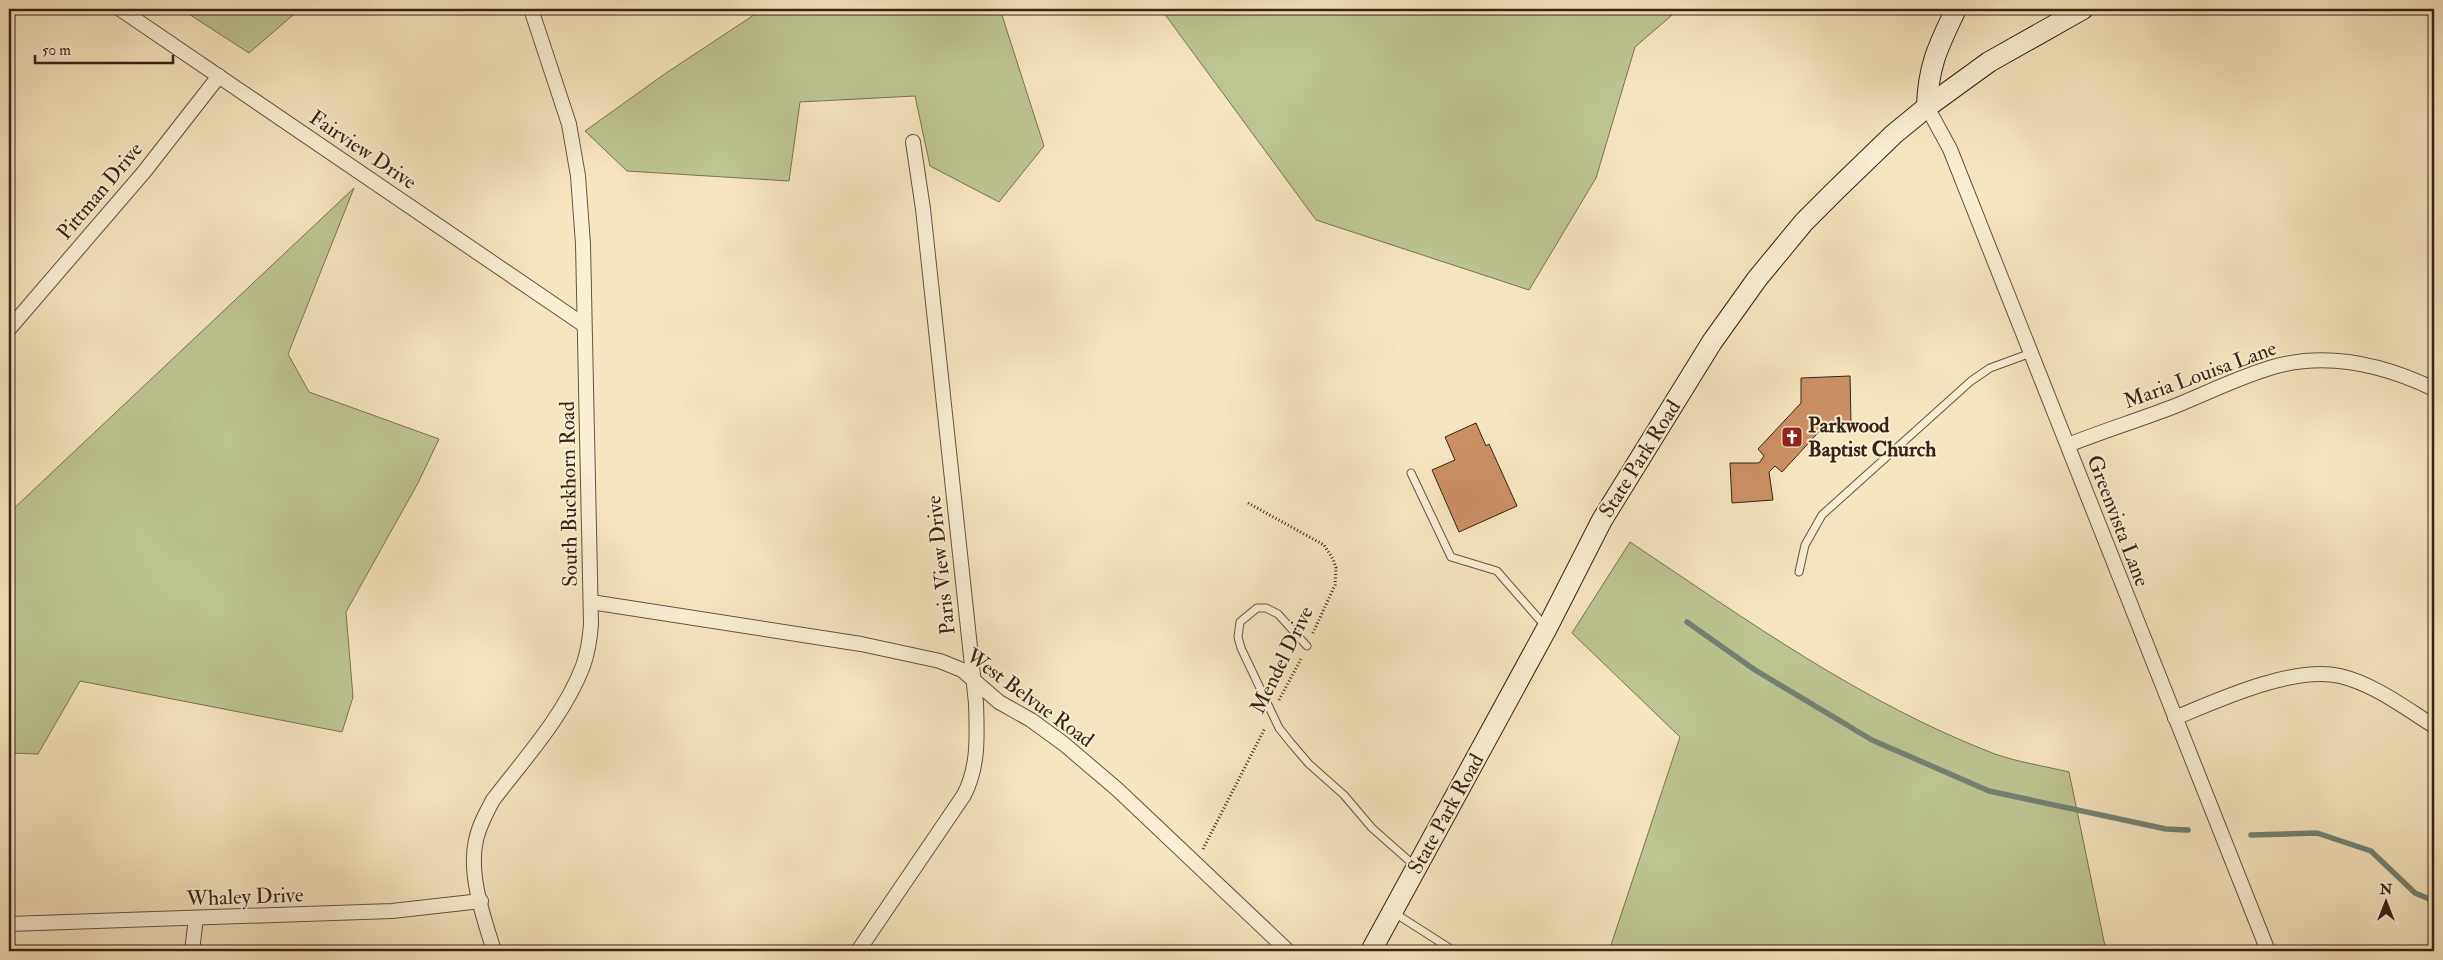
<svg xmlns="http://www.w3.org/2000/svg" width="2443" height="960" viewBox="0 0 2443 960" font-family="'IM FELL Double Pica',serif">
	<style>
		.green { fill: #bdc591; stroke: #797453 }
		.lines { fill: none; stroke-linecap: round; stroke-linejoin: round }
		.stream { stroke: #738175; stroke-width: 5.5 }
		.building { fill: #cd9065; stroke: #352315 }
		.lane-casing { stroke: #655440; stroke-width: 9 }
		.street-casing { stroke: #655440; stroke-width: 16 }
		.secondary-casing { stroke: #352315; stroke-width: 22 }
		.path { stroke: #352315; stroke-width: 3; stroke-dasharray: 1 2.5; stroke-linecap: butt }
		.lane { stroke: #f9efd5; stroke-width: 7 }
		.street { stroke: #f9efd5; stroke-width: 14 }
		.secondary { stroke: #f9efd5; stroke-width: 20 }
		.labels { text-anchor: middle; dominant-baseline: central; stroke-width: 4; stroke-linejoin: round; paint-order: stroke }
		.street-label { font-size: 21px; fill: #352315; stroke: #f9efd5 }
		.poi-label { font-size: 21px; font-weight: bold; fill: #352315; stroke: #f9efd5; text-anchor: start }
	</style>
	<rect width="100%" height="100%" fill="#f6e6bf"/>
	<filter id="stains"><feTurbulence type="fractalNoise" baseFrequency=".004" numOctaves="4"/><feColorMatrix values="0 0 0 0 .2 0 0 0 0 .09 0 0 0 0 .02 0 0 0 .5 -.17"/></filter>
	<radialGradient id="worn" r=".72"><stop offset=".6" stop-color="#630" stop-opacity="0"/><stop offset="1" stop-color="#630" stop-opacity=".3"/></radialGradient>
	<g class="green">
		<path d="M 181,9 L 300,9 L 249,53 Z"/>
		<path d="M 763,9 L 1000,9 L 1044,146 L 999,202 L 930,166 L 915,96 L 800,102 L 789,181 L 627,171 L 585,131 L 666,73 Z"/>
		<path d="M 1161,9 L 1679,9 L 1635,47 L 1596,178 L 1529,290 L 1316,220 Z"/>
		<path d="M 354,188 L 288,354 L 309,392 L 439,439 L 418,483 L 346,612 L 353,697 L 342,732 L 80,681 L 38,754 L 9,753 L 9,513 Z"/>
		<path d="M 1630,542 C 1747,620 1862,703 1995,754 C 2018,762 2044,766 2069,772 L 2106,951 L 1609,951 L 1680,737 L 1572,633 Z"/>
	</g>
	<g class="lines">
		<g class="stream">
			<path d="M 1687,622 L 1755,670 L 1872,740 L 1989,791 L 2166,829 L 2188,830"/>
			<path d="M 2251,835 L 2317,833 L 2371,851 L 2415,893 L 2434,901"/>
		</g>
	</g>
	<g class="building">
		<path d="M 1850,376 L 1851,424 L 1826,424 L 1782,472 L 1775,466 L 1769,472 L 1773,500 L 1732,503 L 1730,463 L 1759,463 L 1764,456 L 1758,449 L 1801,403 L 1801,378 Z"/>
		<path d="M 1476,423 L 1486,446 L 1489,444 L 1517,506 L 1459,532 L 1432,470 L 1455,460 L 1445,437 Z"/>
	</g>
	<g class="lines">
		<g class="lane-casing">
			<g id="lane">
				<path d="M 1411,473 L 1451,557 L 1497,571 L 1545,626"/>
				<path d="M 1799,572 L 1805,545 L 1822,515 L 1971,381 L 1990,368 L 2031,353"/>
				<path d="M 1307,646 L 1278,614 L 1266,608 L 1257,608 L 1240,622 L 1238,637 L 1241,648 L 1279,728 L 1291,743 L 1309,764 L 1344,795 L 1372,828 L 1415,866"/>
				<path d="M 1393,912 L 1454,951"/>
			</g>
		</g>
		<g class="street-casing">
			<g id="street">
				<path d="M 120,9 L 584,325"/>
				<path d="M 1927,107 L 1950,149 L 2268,951"/>
				<path d="M 9,329 L 144,172 L 219,76"/>
				<path d="M 2068,445 C 2103,431 2139,420 2175,406 C 2207,393 2239,377 2273,367 C 2329,351 2384,365 2434,389"/>
				<path d="M 591,602 L 861,644 L 940,661 L 962,670 L 999,702 L 1031,720 L 1064,744 L 1118,790 L 1288,951"/>
				<path d="M 2175,718 C 2218,700 2295,665 2340,676 C 2374,684 2405,708 2434,726"/>
				<path d="M 9,924 L 392,911 L 481,901"/>
				<path d="M 192,951 L 196,918"/>
				<path d="M 494,951 C 484,918 468,875 476,840 C 479,826 486,813 493,800 C 525,758 564,716 583,666 C 588,652 590,638 591,624 L 583,244 L 578,176 L 569,124 L 531,9"/>
				<path d="M 858,951 L 964,795 C 979,766 977,735 976,703 L 923,209 L 913,142"/>
			</g>
		</g>
		<g class="secondary-casing">
			<g id="secondary">
				<path d="M 1927,107 C 1928,65 1939,45 1956,9"/>
				<path d="M 1371,951 L 1547,628 L 1602,520 L 1712,342 L 1757,279 L 1804,222 L 1836,190 L 1894,134 L 1927,107 L 1989,62 L 2083,9"/>
			</g>
		</g>
		<g class="path">
			<path d="M 1248,503 L 1324,545 L 1333,559 L 1336,568 L 1335,585 L 1312,635"/>
			<path d="M 1279,700 L 1302,657"/>
			<path d="M 1203,849 L 1265,728"/>
		</g>
		<use href="#lane" class="lane"/>
		<use href="#street" class="street"/>
		<use href="#secondary" class="secondary"/>
	</g>
	<defs>
		<g id="church-square" transform="scale(1.125)"><rect x="-9" y="-9" width="18" height="18" rx="4" fill="#8f2418" stroke="#f9efd5"/><path d="M-1.2-6h2.4v3.5h3.3v2.4h-3.3V6h-2.4V-.1h-3.3v-2.4h3.3Z" fill="#fff"/></g>
	</defs>
	<g fill-rule="evenodd">
		<use href="#church-square" x="1792" y="437"/>
	</g>
	<g class="labels">
		<g class="street-label">
			<text transform="translate(363 150) rotate(34)">Fairview Drive</text>
			<text transform="translate(100 191) rotate(-50)">Pittman Drive</text>
			<text transform="translate(2200 375) rotate(-20)">Maria Louisa Lane</text>
			<text transform="translate(1640 459) rotate(-58)">State Park Road</text>
			<text transform="translate(569 494) rotate(-91)">South Buckhorn Road</text>
			<text transform="translate(2118 521) rotate(69)">Greenvista Lane</text>
			<text transform="translate(941 565) rotate(-96)">Paris View Drive</text>
			<text transform="translate(1282 660) rotate(-64)">Mendel Drive</text>
			<text transform="translate(1030 698) rotate(36)">West Belvue Road</text>
			<text transform="translate(1446 814) rotate(-61)">State Park Road</text>
			<text transform="translate(245 897) rotate(-2)">Whaley Drive</text>
		</g>
		<g class="poi-label">
			<text x="1808" y="425">Parkwood<tspan x="1808" dy="24">Baptist Church</tspan></text>
		</g>
	</g>
	<rect width="2443" height="960" fill="none" stroke="#f6e6bf" stroke-width="30"/>
	<rect x="10" y="10" width="2423" height="940" fill="none" stroke="#352315" stroke-width="2.5"/>
	<rect x="15" y="15" width="2413" height="930" fill="none" stroke="#352315"/>
	<g transform="translate(2386 902)" stroke="#f9efd5" stroke-width="4" paint-order="stroke">
	<path d="M0-4L9 19L0 12L-9 19Z" fill="#352315"/>
	<text y="-8" font-size="14" font-weight="bold" text-anchor="middle" fill="#352315">N</text>
	</g>
	<path d="M35 55v8h138v-8" fill="none" stroke="#352315" stroke-width="2.5"/>
	<text x="42" y="55" font-size="15" fill="#352315" stroke="#f9efd5" stroke-width="4" paint-order="stroke">50 m</text>
	<rect width="100%" height="100%" filter="url(#stains)"/>
	<rect width="100%" height="100%" fill="url(#worn)"/>
</svg>
